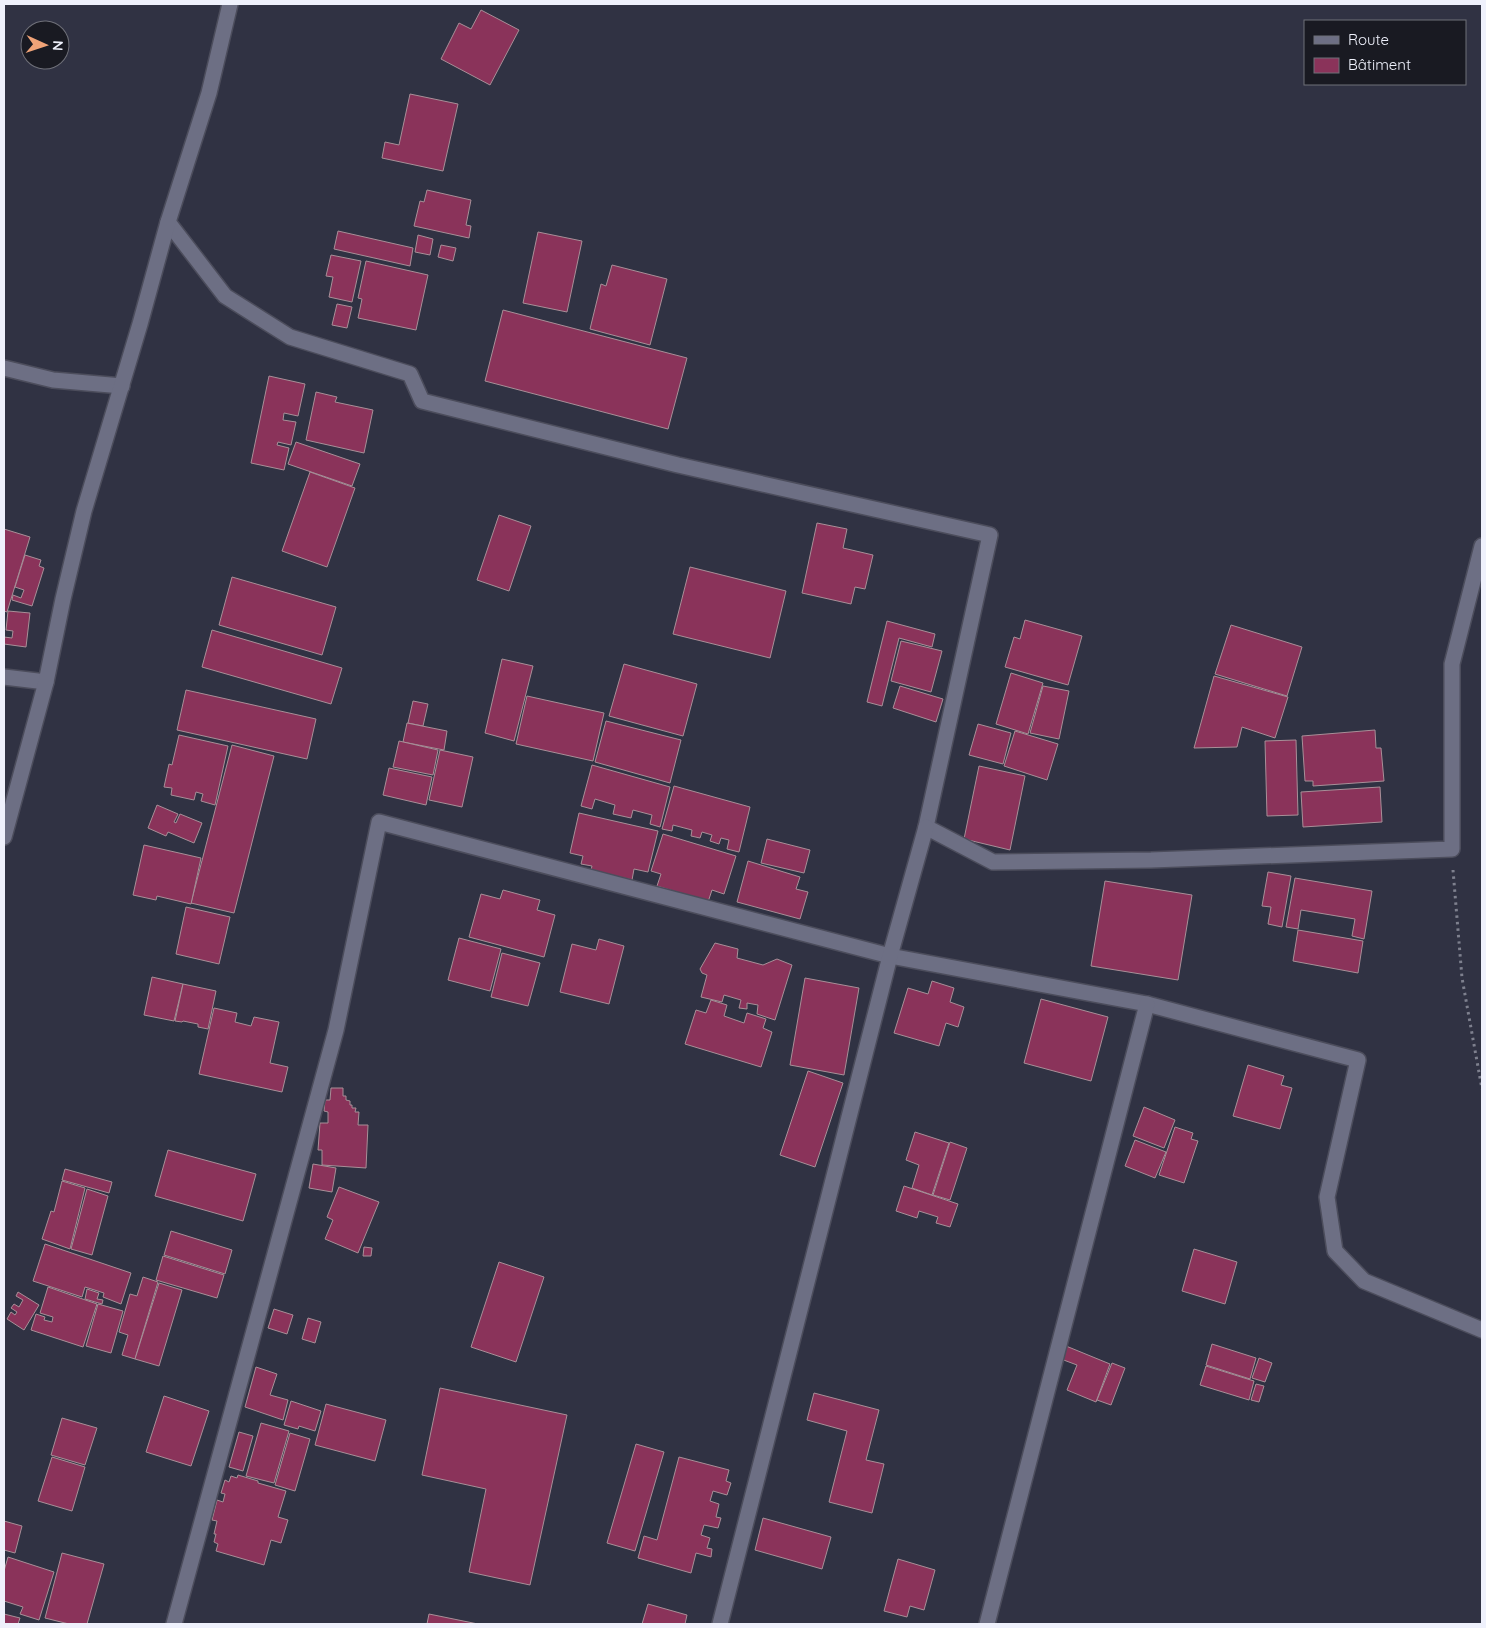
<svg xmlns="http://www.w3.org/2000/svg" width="1486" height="1628" viewBox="0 0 1486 1628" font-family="Quicksand,sans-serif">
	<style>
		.building { fill: #8a335a; stroke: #a88f98 }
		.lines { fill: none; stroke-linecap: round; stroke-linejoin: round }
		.street-casing { stroke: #4c4d5c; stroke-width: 18 }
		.path { stroke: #7e808e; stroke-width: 3; stroke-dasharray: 2.5 4; stroke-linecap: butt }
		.street { stroke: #6d6f84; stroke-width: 15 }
	</style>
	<rect width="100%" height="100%" fill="#303243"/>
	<g class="building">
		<path d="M 481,10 L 519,30 L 490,85 L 441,59 L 459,23 L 471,29 Z"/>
		<path d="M 410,94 L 458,104 L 443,171 L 382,158 L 385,142 L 399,145 Z"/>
		<path d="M 427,190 L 471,200 L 466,225 L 471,226 L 469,238 L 414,226 L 420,201 L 424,202 Z"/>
		<path d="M 338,231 L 413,248 L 410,266 L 334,249 Z"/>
		<path d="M 538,232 L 582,241 L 567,312 L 523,303 Z"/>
		<path d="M 418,235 L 433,239 L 430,255 L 415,252 Z"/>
		<path d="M 441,245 L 456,248 L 453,261 L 438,257 Z"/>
		<path d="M 331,255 L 361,261 L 352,302 L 329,297 L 333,277 L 326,276 Z"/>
		<path d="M 366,261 L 428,275 L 416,330 L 358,318 L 362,299 L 358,298 Z"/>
		<path d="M 612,265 L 667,279 L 650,345 L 590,329 L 601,284 L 606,286 Z"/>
		<path d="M 337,304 L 352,307 L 347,328 L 332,325 Z"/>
		<path d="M 503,310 L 687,358 L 668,429 L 485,381 Z"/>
		<path d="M 269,376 L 305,384 L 298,416 L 284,413 L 283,420 L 296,422 L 291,445 L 278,442 L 277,445 L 289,448 L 284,470 L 251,463 Z"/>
		<path d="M 316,392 L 337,397 L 335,402 L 373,410 L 364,453 L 306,440 Z"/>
		<path d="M 296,442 L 360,464 L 352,486 L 288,464 Z"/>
		<path d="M 310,472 L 355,488 L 327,567 L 282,551 Z"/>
		<path d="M 499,515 L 531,526 L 509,591 L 477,580 Z"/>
		<path d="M 817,523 L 847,529 L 843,548 L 873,555 L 865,589 L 855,587 L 851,604 L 802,593 Z"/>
		<path d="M 4,529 L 30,537 L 7,612 L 4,611 Z"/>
		<path d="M 25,555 L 41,560 L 39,566 L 44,568 L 32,606 L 12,600 L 13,595 L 21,598 L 24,590 L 15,587 Z"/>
		<path d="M 690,567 L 786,591 L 770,658 L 673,634 Z"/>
		<path d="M 232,577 L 336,607 L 322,655 L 219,625 Z"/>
		<path d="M 8,611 L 30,613 L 26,647 L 4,644 L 4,637 L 12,638 L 13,631 L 6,630 Z"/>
		<path d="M 1025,620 L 1082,636 L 1068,685 L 1005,667 L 1014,637 L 1020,639 Z"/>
		<path d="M 887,621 L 935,634 L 932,647 L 899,638 L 882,706 L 867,702 Z"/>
		<path d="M 1231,625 L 1302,647 L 1287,696 L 1215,674 Z"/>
		<path d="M 212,630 L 342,668 L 331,704 L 202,667 Z"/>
		<path d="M 901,641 L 942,651 L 931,692 L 891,681 Z"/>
		<path d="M 502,659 L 533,666 L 514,741 L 485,733 Z"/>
		<path d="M 624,664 L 697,684 L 683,736 L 609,716 Z"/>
		<path d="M 1011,673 L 1043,683 L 1028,734 L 996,724 Z"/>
		<path d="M 1214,676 L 1288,697 L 1275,738 L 1242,727 L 1237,747 L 1194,748 Z"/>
		<path d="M 900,686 L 943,699 L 936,722 L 893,708 Z"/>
		<path d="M 1043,686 L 1069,691 L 1059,739 L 1030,733 Z"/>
		<path d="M 186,690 L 316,719 L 307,759 L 177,730 Z"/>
		<path d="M 527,696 L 604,713 L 593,761 L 516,744 Z"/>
		<path d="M 413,701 L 428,704 L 423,726 L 408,723 Z"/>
		<path d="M 606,721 L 681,740 L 670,783 L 595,762 Z"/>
		<path d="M 407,723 L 447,731 L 444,750 L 403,742 Z"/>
		<path d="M 978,724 L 1011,733 L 1003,764 L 969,755 Z"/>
		<path d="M 1375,730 L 1376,748 L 1381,748 L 1384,781 L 1313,786 L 1313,781 L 1305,781 L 1302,736 Z"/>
		<path d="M 1015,731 L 1058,744 L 1047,780 L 1004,766 Z"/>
		<path d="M 179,735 L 228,746 L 215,805 L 201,801 L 203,794 L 196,792 L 194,800 L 171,795 L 172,788 L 164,787 L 169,764 L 172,765 Z"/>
		<path d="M 1296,740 L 1298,815 L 1267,816 L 1265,741 Z"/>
		<path d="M 399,741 L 438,750 L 433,775 L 393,767 Z"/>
		<path d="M 232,745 L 274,756 L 234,913 L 191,903 Z"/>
		<path d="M 440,750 L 473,757 L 462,807 L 429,800 Z"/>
		<path d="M 592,765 L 670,787 L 660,827 L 650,824 L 652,815 L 633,810 L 631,818 L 613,814 L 615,805 L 595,799 L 592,809 L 581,806 Z"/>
		<path d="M 979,766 L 1025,776 L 1010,850 L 964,839 Z"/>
		<path d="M 389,768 L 432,777 L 426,805 L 383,795 Z"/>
		<path d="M 674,786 L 750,807 L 739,852 L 727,849 L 729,840 L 721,838 L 719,844 L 710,841 L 712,835 L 702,832 L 700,838 L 691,836 L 692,830 L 673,825 L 672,831 L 662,829 Z"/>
		<path d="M 1380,787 L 1382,822 L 1303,827 L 1301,792 Z"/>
		<path d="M 157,805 L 178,814 L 174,822 L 176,823 L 180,814 L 202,823 L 194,843 L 168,832 L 166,836 L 148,828 Z"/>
		<path d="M 579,813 L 658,831 L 648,872 L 634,869 L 632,880 L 591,870 L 592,866 L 581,864 L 583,856 L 570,853 Z"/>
		<path d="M 663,834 L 736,856 L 724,894 L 712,890 L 708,902 L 657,886 L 661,874 L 651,871 Z"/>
		<path d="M 767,839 L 810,850 L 804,873 L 761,863 Z"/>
		<path d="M 144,845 L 201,858 L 191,904 L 157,896 L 156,900 L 133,895 Z"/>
		<path d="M 748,861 L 800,877 L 796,889 L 808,892 L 800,919 L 737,902 Z"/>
		<path d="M 1268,872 L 1291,876 L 1282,927 L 1268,924 L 1271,907 L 1262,906 Z"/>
		<path d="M 1295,878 L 1372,891 L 1364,939 L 1352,936 L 1355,919 L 1301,910 L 1298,929 L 1286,927 Z"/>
		<path d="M 1105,881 L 1192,895 L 1178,980 L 1091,966 Z"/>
		<path d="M 503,890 L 540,900 L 537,910 L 555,915 L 544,957 L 469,937 L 481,894 L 500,899 Z"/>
		<path d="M 186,907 L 230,917 L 219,964 L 176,954 Z"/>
		<path d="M 1298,930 L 1363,941 L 1358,973 L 1293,961 Z"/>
		<path d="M 459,938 L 501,949 L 490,991 L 448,980 Z"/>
		<path d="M 599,939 L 624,946 L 609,1004 L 560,992 L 572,944 L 596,950 Z"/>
		<path d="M 715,943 L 738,949 L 737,958 L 763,965 L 777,959 L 792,965 L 775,1020 L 757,1014 L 758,1005 L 747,1003 L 747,1009 L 739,1008 L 741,1000 L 724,995 L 722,1002 L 701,997 L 707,975 L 702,973 L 700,969 Z"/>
		<path d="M 502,953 L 540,963 L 528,1006 L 491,997 Z"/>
		<path d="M 152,977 L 183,984 L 174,1021 L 144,1015 Z"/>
		<path d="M 805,978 L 859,988 L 844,1075 L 790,1065 Z"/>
		<path d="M 932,981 L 954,988 L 950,1002 L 964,1007 L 958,1027 L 946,1023 L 939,1046 L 894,1033 L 908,988 L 928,994 Z"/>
		<path d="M 183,984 L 216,991 L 208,1029 L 198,1027 L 198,1024 L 183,1021 L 182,1022 L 175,1021 Z"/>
		<path d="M 1041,999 L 1108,1017 L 1091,1081 L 1024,1063 Z"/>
		<path d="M 711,1000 L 727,1005 L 724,1016 L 744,1023 L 747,1013 L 766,1019 L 763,1028 L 772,1032 L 761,1067 L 685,1044 L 696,1010 L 706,1013 Z"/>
		<path d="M 214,1008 L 237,1013 L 235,1022 L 251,1026 L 254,1017 L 279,1022 L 270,1063 L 288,1067 L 282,1092 L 199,1074 Z"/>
		<path d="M 1248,1065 L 1284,1076 L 1281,1085 L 1292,1088 L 1280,1129 L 1233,1116 Z"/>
		<path d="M 808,1071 L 843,1083 L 815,1167 L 780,1155 Z"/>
		<path d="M 331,1088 L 343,1088 L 343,1096 L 346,1096 L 346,1100 L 350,1101 L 350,1105 L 352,1105 L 352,1108 L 356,1108 L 355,1112 L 359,1112 L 358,1125 L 368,1125 L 366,1168 L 322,1165 L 322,1150 L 318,1150 L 320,1123 L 328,1123 L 328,1112 L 324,1111 L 325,1100 L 330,1100 Z"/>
		<path d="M 1144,1107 L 1175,1120 L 1164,1148 L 1133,1136 Z"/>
		<path d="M 1175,1127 L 1193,1133 L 1191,1139 L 1198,1141 L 1184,1183 L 1159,1175 Z"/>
		<path d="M 915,1132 L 949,1143 L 932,1195 L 912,1188 L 919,1165 L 906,1160 Z"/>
		<path d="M 1135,1140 L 1166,1152 L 1155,1178 L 1125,1166 Z"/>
		<path d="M 950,1142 L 967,1148 L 950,1200 L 933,1195 Z"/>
		<path d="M 168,1150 L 256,1174 L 243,1221 L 155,1196 Z"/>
		<path d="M 313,1164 L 336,1168 L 332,1192 L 309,1188 Z"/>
		<path d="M 65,1169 L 112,1182 L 109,1193 L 62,1180 Z"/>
		<path d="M 62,1181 L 85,1188 L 70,1249 L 42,1239 L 51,1211 L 54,1212 Z"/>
		<path d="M 904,1186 L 958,1204 L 950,1227 L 936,1223 L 938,1217 L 919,1211 L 917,1218 L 896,1211 Z"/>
		<path d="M 339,1187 L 379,1202 L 358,1253 L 325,1239 L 333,1220 L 327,1217 Z"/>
		<path d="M 87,1189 L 108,1196 L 92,1255 L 71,1249 Z"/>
		<path d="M 171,1231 L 232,1250 L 225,1274 L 164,1255 Z"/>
		<path d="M 45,1244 L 131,1273 L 121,1304 L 103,1297 L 104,1293 L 85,1287 L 82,1297 L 33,1281 Z"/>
		<path d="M 364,1247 L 372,1248 L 371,1256 L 363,1256 Z"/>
		<path d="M 1194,1249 L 1237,1262 L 1225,1304 L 1182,1291 Z"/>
		<path d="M 163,1256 L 224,1275 L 217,1298 L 156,1280 Z"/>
		<path d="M 499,1262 L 544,1277 L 516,1362 L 471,1347 Z"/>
		<path d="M 143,1277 L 158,1282 L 135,1359 L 122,1355 L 128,1335 L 119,1332 L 130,1294 L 137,1296 Z"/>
		<path d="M 159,1283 L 182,1290 L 159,1366 L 135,1359 Z"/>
		<path d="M 48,1287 L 97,1304 L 83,1347 L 31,1330 L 36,1314 L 45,1317 L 44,1320 L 52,1322 L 53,1317 L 40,1313 Z"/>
		<path d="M 87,1289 L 99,1293 L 97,1299 L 103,1300 L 102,1304 L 85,1299 Z"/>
		<path d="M 18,1292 L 39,1305 L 24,1330 L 7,1319 L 11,1312 L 15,1315 L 17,1312 L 11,1308 L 14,1304 L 19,1307 L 23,1300 L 16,1296 Z"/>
		<path d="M 98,1304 L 123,1311 L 111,1353 L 86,1346 Z"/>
		<path d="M 274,1309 L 293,1315 L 287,1334 L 268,1328 Z"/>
		<path d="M 308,1318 L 321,1322 L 315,1343 L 302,1339 Z"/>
		<path d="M 1212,1344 L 1256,1358 L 1250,1379 L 1206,1365 Z"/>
		<path d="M 1066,1346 L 1110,1364 L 1096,1402 L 1067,1390 L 1077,1365 L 1061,1359 Z"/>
		<path d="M 1259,1358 L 1272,1363 L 1265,1382 L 1252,1378 Z"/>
		<path d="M 1112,1363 L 1125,1368 L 1111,1405 L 1097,1400 Z"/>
		<path d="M 1206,1366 L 1254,1381 L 1249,1400 L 1200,1385 Z"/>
		<path d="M 256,1367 L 277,1374 L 270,1395 L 288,1400 L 283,1420 L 245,1407 Z"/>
		<path d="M 1256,1384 L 1264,1386 L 1259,1402 L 1251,1400 Z"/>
		<path d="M 440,1388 L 567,1415 L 530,1585 L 469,1572 L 486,1489 L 422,1475 Z"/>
		<path d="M 814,1393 L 879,1410 L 866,1460 L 884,1464 L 872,1513 L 829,1502 L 847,1431 L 807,1420 Z"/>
		<path d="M 164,1396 L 209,1411 L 191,1466 L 146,1452 Z"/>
		<path d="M 291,1401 L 321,1411 L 315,1431 L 299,1426 L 298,1429 L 284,1425 Z"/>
		<path d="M 326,1404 L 386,1420 L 375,1461 L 315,1445 Z"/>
		<path d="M 62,1418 L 97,1428 L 85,1465 L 51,1455 Z"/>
		<path d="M 261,1423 L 289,1431 L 274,1483 L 246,1476 Z"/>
		<path d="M 239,1432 L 253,1436 L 243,1471 L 229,1467 Z"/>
		<path d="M 290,1433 L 310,1439 L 295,1491 L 275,1485 Z"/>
		<path d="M 636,1444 L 664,1452 L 635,1551 L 607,1543 Z"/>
		<path d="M 52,1457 L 85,1467 L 72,1511 L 38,1501 Z"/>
		<path d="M 679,1457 L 729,1470 L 726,1481 L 731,1483 L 727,1495 L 713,1491 L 710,1501 L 719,1504 L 716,1517 L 721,1518 L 718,1528 L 704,1525 L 701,1535 L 710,1538 L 707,1548 L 712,1549 L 711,1557 L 696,1553 L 691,1573 L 638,1558 L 644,1536 L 657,1540 Z"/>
		<path d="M 238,1475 L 258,1481 L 258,1483 L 286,1491 L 278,1517 L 288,1520 L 281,1543 L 271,1540 L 264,1565 L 216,1551 L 218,1544 L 214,1542 L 216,1534 L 214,1534 L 217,1521 L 212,1520 L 217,1500 L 223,1502 L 225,1494 L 221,1493 L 225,1480 L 229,1482 L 231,1476 L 237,1478 Z"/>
		<path d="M 763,1518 L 831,1537 L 822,1569 L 755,1550 Z"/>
		<path d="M 4,1521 L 22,1526 L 15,1553 L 4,1550 Z"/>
		<path d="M 62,1553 L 104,1564 L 87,1624 L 69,1624 L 45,1618 Z"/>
		<path d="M 8,1557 L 54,1572 L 39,1620 L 20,1614 L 23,1607 L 4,1601 L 4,1571 Z"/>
		<path d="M 898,1559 L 935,1570 L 924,1610 L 910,1606 L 907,1617 L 884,1611 Z"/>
		<path d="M 648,1604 L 687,1615 L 685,1624 L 642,1624 Z"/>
		<path d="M 4,1614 L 20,1618 L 18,1624 L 4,1624 Z"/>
		<path d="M 429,1614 L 478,1624 L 427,1624 Z"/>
	</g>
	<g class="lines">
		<g class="street-casing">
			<g id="street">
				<path d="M 168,222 L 225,296 L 290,337 L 410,374 L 422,401 L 678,465 L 990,535 L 926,827 L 993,862 L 1151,860 L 1452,849 L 1452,664 L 1482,546"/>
				<path d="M 4,368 L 53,380 L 122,386"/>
				<path d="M 4,677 L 46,682"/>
				<path d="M 4,837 L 46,682 L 63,599 L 84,511 L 140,324 L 168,222 L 209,93 L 230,4"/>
				<path d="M 174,1624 L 336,1030 L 379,822 L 890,956 L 1147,1004 L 1358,1060 L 1327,1197 L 1335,1251 L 1364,1281 L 1482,1330"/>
				<path d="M 720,1624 L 890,956 L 926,827"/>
				<path d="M 987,1624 L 1147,1004"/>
			</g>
		</g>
		<path class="path" d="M 1453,870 L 1462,978 L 1482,1089"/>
		<use href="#street" class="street"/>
	</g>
	<rect width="1486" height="1628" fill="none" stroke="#eff1fc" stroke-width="10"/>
	<rect x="1304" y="20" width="162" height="65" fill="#191a22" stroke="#6f7079"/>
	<rect x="1314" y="36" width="25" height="8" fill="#6d6f84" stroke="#6f7079"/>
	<text x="1348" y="45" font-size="15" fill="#eff1fc">Route</text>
	<rect x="1314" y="58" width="25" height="15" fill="#8a335a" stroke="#6f7079"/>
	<text x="1348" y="70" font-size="15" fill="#eff1fc">Bâtiment</text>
	<g transform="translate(45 45) rotate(93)"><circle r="24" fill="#191a22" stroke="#6f7079"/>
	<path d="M0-4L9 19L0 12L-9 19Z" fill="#f0a378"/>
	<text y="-8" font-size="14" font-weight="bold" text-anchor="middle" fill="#eff1fc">N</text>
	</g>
</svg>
